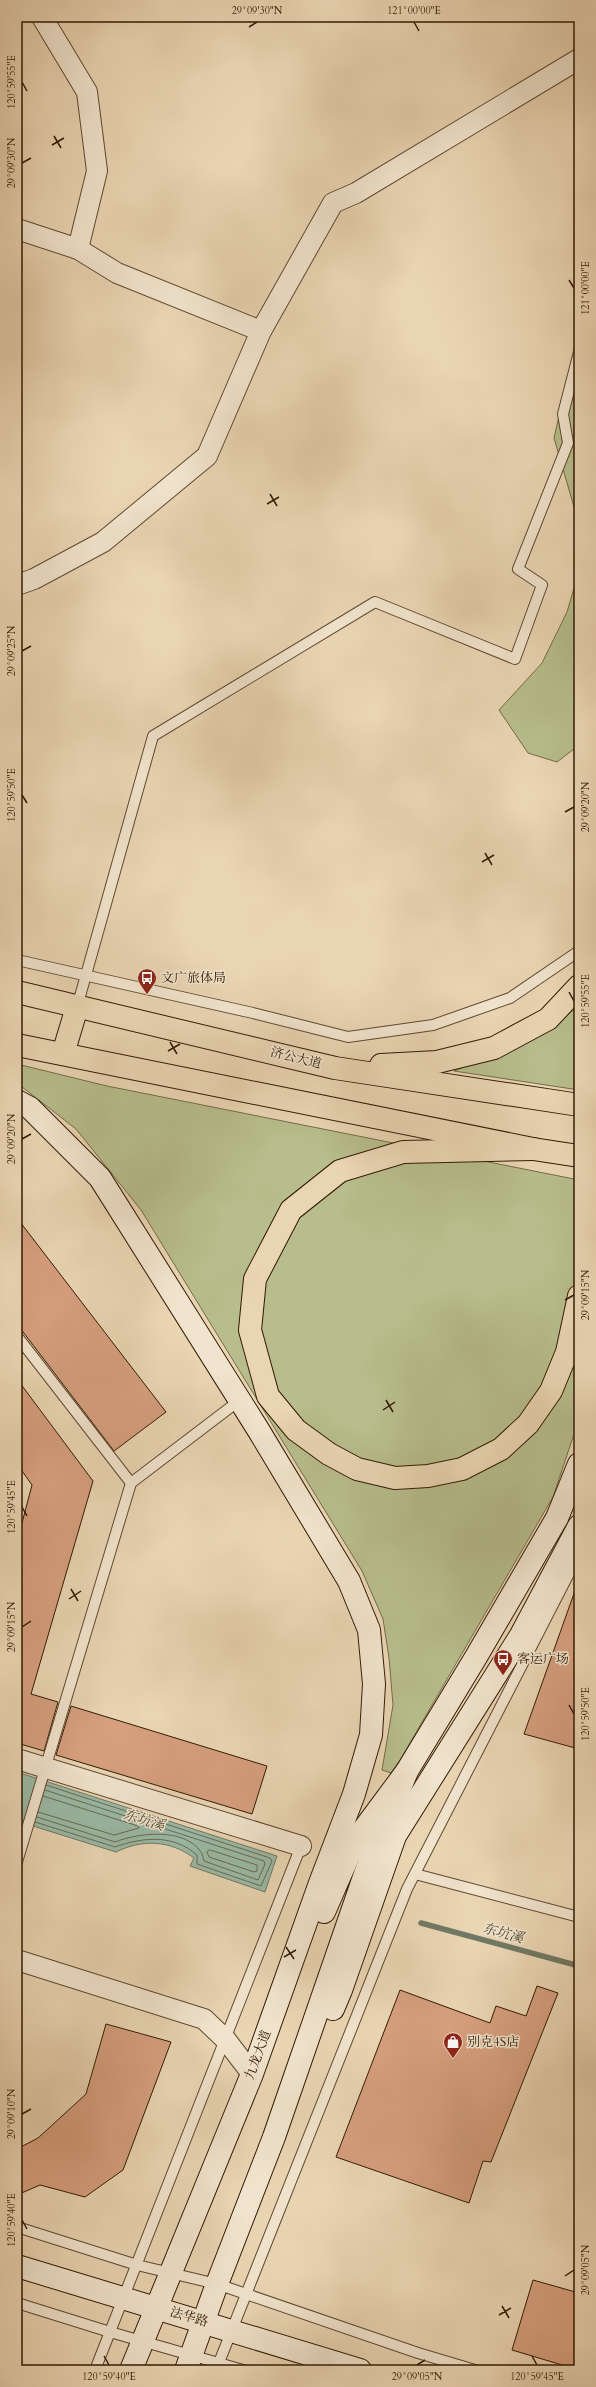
<svg xmlns="http://www.w3.org/2000/svg" width="596" height="2387" viewBox="0 0 596 2387" font-family="Cardo,'Noto Serif SC',serif">
	<style>
		.green { fill: #b7bd8c; stroke: #746c48 }
		.water { fill: #9ab9a6; stroke: #707965 }
		.lines { fill: none; stroke-linecap: round; stroke-linejoin: round }
		.shore { stroke: #666a54; stroke-width: 1 }
		.stream { stroke: #707965; stroke-width: 5.5 }
		.building { fill: #d69f7e; stroke: #321a03 }
		.lane-casing { stroke: #60492f; stroke-width: 12 }
		.street-casing { stroke: #60492f; stroke-width: 22 }
		.secondary-casing { stroke: #321a03; stroke-width: 24 }
		.primary-casing { stroke: #321a03; stroke-width: 24 }
		.lane { stroke: #f1e4ce; stroke-width: 10 }
		.street { stroke: #f1e4ce; stroke-width: 20 }
		.secondary { stroke: #f1e4ce; stroke-width: 22 }
		.primary { stroke: #ead5b3; stroke-width: 22 }
		.ticks { fill: none; stroke: #321a03; stroke-width: 1.5 }
		.labels { text-anchor: middle; dominant-baseline: central; stroke-width: 3; stroke-linejoin: round; paint-order: stroke }
		.poi-label { font-size: 13px; fill: #321a03; stroke: #f1e4ce; text-anchor: start }
		.street-label { font-size: 13px; fill: #321a03; stroke: #f1e4ce }
		.water-label { font-size: 14px; font-style: italic; fill: #514a34; stroke: #f1e4ce }
		.neatline { fill: none; stroke: #321a03; stroke-width: 1.5 }
		.ticks-label { font-size: 10px; text-anchor: middle; fill: #321a03 }
	</style>
	<rect width="100%" height="100%" fill="#ead5b3"/>
	<filter id="stains"><feTurbulence type="fractalNoise" baseFrequency=".005" numOctaves="4"/><feColorMatrix values="0 0 0 0 .2 0 0 0 0 .09 0 0 0 0 .02 0 0 0 .5 -.17"/></filter>
	<radialGradient id="worn" r=".72"><stop offset=".6" stop-color="#630" stop-opacity="0"/><stop offset="1" stop-color="#630" stop-opacity=".3"/></radialGradient>
	<g class="green">
		<path d="M 579,328 L 579,524 L 554,438 Z"/>
		<path d="M 579,571 L 579,740 L 574,749 L 557,762 L 528,753 L 499,710 L 542,663 L 567,612 Z"/>
		<path d="M 579,1006 L 579,1090 L 454,1071 L 510,1050 L 543,1033 Z"/>
		<path d="M 17,1064 L 107,1086 L 579,1180 L 579,1410 L 575,1431 L 553,1497 L 400,1760 L 391,1773 L 382,1770 L 393,1705 L 389,1658 L 383,1619 L 362,1571 L 141,1210 L 76,1129 L 17,1083 Z"/>
	</g>
	<path class="water" d="M 17,1772 L 277,1856 L 265,1892 L 190,1866 L 194,1858 C 170,1840 142,1839 116,1852 L 17,1821 Z"/>
	<g class="lines">
		<g class="shore">
			<path d="M 38,1812 L 114,1835 L 139,1828 L 138,1826 L 43,1796"/>
			<path d="M 37,1817 L 115,1842 C 138,1833 184,1827 201,1852 C 203,1855 203,1858 204,1861 L 258,1880 L 265,1864 L 264,1861 L 45,1790"/>
			<path d="M 35,1822 L 115,1847 C 143,1837 173,1834 197,1855 L 197,1864 L 261,1886 L 272,1861 L 270,1858 L 46,1785"/>
			<path d="M 210,1850 L 257,1865 L 257,1871 L 254,1872 L 209,1857 L 207,1852 Z"/>
		</g>
		<path class="stream" d="M 421,1923 L 579,1966"/>
	</g>
	<g class="building">
		<path d="M 17,1218 L 166,1412 L 114,1451 L 17,1324 Z"/>
		<path d="M 17,1379 L 93,1481 L 31,1694 L 58,1702 L 44,1751 L 17,1743 L 17,1542 L 32,1485 L 17,1464 Z"/>
		<path d="M 577,1585 L 579,1586 L 579,1749 L 524,1734 Z"/>
		<path d="M 71,1706 L 267,1766 L 252,1814 L 56,1755 Z"/>
		<path d="M 537,1986 L 558,1993 L 491,2162 L 483,2161 L 469,2203 L 336,2157 L 400,1990 L 490,2023 L 496,2006 L 526,2016 Z"/>
		<path d="M 106,2024 L 171,2042 L 123,2170 L 85,2197 L 40,2185 L 17,2195 L 17,2149 L 38,2138 L 86,2094 Z"/>
		<path d="M 533,2280 L 579,2293 L 579,2370 L 512,2350 Z"/>
	</g>
	<g class="lines">
		<g class="lane-casing">
			<g id="lane">
				<path d="M 17,960 L 253,1013 L 348,1037 L 433,1025 L 510,998 L 579,951"/>
				<path d="M 77,1007 L 153,736 L 375,602 L 515,659 L 542,585 L 518,569 L 568,443 L 563,414 L 579,352"/>
				<path d="M 17,1336 L 131,1483 L 240,1400"/>
				<path d="M 17,1862 L 131,1483"/>
				<path d="M 415,1874 L 579,1917"/>
				<path d="M 17,2227 L 137,2265 L 217,2284 L 418,2353 L 475,2370"/>
				<path d="M 17,2303 L 110,2332 L 243,2370"/>
				<path d="M 95,2370 L 301,1846"/>
				<path d="M 216,2370 L 407,1889 L 579,1554"/>
			</g>
		</g>
		<g class="street-casing">
			<g id="street">
				<path d="M 42,17 L 87,92 L 97,171 L 78,249"/>
				<path d="M 17,229 L 78,249 L 117,273 L 261,331"/>
				<path d="M 17,585 L 34,579 L 103,542 L 207,456 L 261,331 L 333,203 L 356,193 L 579,59"/>
				<path d="M 17,1759 L 301,1846"/>
				<path d="M 17,1960 L 204,2019 L 226,2040 L 252,2074"/>
			</g>
		</g>
		<g class="secondary-casing">
			<g id="secondary">
				<path d="M 17,1101 L 30,1108 L 100,1178 L 259,1431 L 349,1581 L 369,1630 L 374,1684 L 371,1735 L 354,1794 L 320,1883 L 252,2074 L 131,2370"/>
				<path d="M 407,1771 L 476,1657 L 557,1518 L 579,1464"/>
				<path d="M 333,2009 L 341,1990 L 395,1836 L 521,1635 L 579,1526"/>
				<path d="M 17,2266 L 360,2370"/>
				<path d="M 186,2370 L 217,2284 L 274,2137 L 365,1874 L 407,1771 L 355,1841 L 324,1912"/>
			</g>
		</g>
		<g class="primary-casing">
			<g id="primary">
				<path d="M 17,992 L 335,1068 L 579,1105"/>
				<path d="M 17,1045 L 533,1149 L 579,1156"/>
				<path d="M 63,1054 L 77,1007"/>
				<path d="M 381,1065 L 437,1062 L 494,1048 L 548,1019 L 579,986"/>
				<path d="M 533,1149 L 403,1152 L 340,1171 L 291,1210 L 255,1279 L 250,1330 L 268,1396 L 296,1430 L 329,1454 L 357,1469 L 395,1478 L 428,1476 L 462,1469 L 501,1449 L 528,1424 L 551,1391 L 567,1352 L 579,1296"/>
			</g>
		</g>
		<use href="#lane" class="lane"/>
		<use href="#street" class="street"/>
		<use href="#secondary" class="secondary"/>
		<use href="#primary" class="primary"/>
	</g>
	<path class="ticks" d="M 414,22 L 419,31M 249,27 L 257,22M 22,82 L 27,91M 54,136 L 61,148M 52,145 L 64,138M 22,163 L 31,158M 569,280 L 574,288M 270,494 L 277,506M 267,504 L 279,497M 22,651 L 31,646M 22,795 L 27,803M 565,812 L 574,807M 485,853 L 492,865M 482,862 L 494,855M 569,992 L 574,1001M 170,1042 L 177,1054M 168,1051 L 180,1044M 22,1139 L 31,1134M 565,1300 L 574,1295M 386,1400 L 393,1412M 383,1410 L 395,1402M 22,1507 L 27,1516M 71,1589 L 78,1601M 69,1599 L 81,1591M 22,1627 L 31,1621M 569,1705 L 574,1714M 286,1947 L 294,1959M 284,1957 L 296,1950M 22,2114 L 31,2109M 22,2220 L 27,2229M 565,2276 L 574,2270M 502,2306 L 509,2318M 499,2315 L 511,2308M 104,2356 L 109,2365M 532,2356 L 537,2365M 417,2365 L 425,2360"/>
	<defs>
		<g id="bus-pin" transform="scale(1)"><path d="M0 17L-7.5 6A9.5 9.5 0 1 1 7.5 6Z" fill="#8f2418" stroke="#f1e4ce"/><path d="M-5-6H5V4H4V6H2V4H-2V6H-4V4H-5ZM-3.5-4V0h7V-4ZM-3.5 1.2v1.5H-2V1.2ZM2 1.2v1.5H3.5V1.2Z" fill="#fff"/></g>
		<g id="shop-pin" transform="scale(1)"><path d="M0 17L-7.5 6A9.5 9.5 0 1 1 7.5 6Z" fill="#8f2418" stroke="#f1e4ce"/><path d="M-5-2.5h2.3a2.7 3.5 0 0 1 5.4 0H5L5.5 6h-11ZM-1.5-2.5h3a1.5 2.3 0 0 0-3 0Z" fill="#fff"/></g>
	</defs>
	<g fill-rule="evenodd">
		<use href="#bus-pin" x="147" y="978"/>
		<use href="#bus-pin" x="503" y="1659"/>
		<use href="#shop-pin" x="453" y="2042"/>
	</g>
	<g class="labels">
		<g class="poi-label">
			<text x="161" y="978">文广旅体局</text>
			<text x="517" y="1659">客运广场</text>
			<text x="467" y="2042">别克4S店</text>
		</g>
		<g class="street-label">
			<text transform="translate(296 1058) rotate(14)">济公大道</text>
			<text transform="translate(258 2055) rotate(-70)">九龙大道</text>
			<text transform="translate(189 2317) rotate(16)">法华路</text>
		</g>
		<g class="water-label">
			<text transform="translate(144 1820) rotate(17)">东坑溪</text>
			<text transform="translate(503 1933) rotate(15)">东坑溪</text>
		</g>
	</g>
	<rect width="596" height="2387" fill="none" stroke="#ead5b3" stroke-width="44"/>
	<rect x="22" y="22" width="552" height="2343" class="neatline"/>
	<g class="ticks-label">
		<text x="257" y="14">29°09'30"N</text>
		<text x="414" y="14">121°00'00"E</text>
		<text transform="translate(11 82) rotate(-90)" y="4">120°59'55"E</text>
		<text transform="translate(11 163) rotate(-90)" y="4">29°09'30"N</text>
		<text transform="translate(585 288) rotate(-90)" y="4">121°00'00"E</text>
		<text transform="translate(11 651) rotate(-90)" y="4">29°09'25"N</text>
		<text transform="translate(11 795) rotate(-90)" y="4">120°59'50"E</text>
		<text transform="translate(585 807) rotate(-90)" y="4">29°09'20"N</text>
		<text transform="translate(585 1001) rotate(-90)" y="4">120°59'55"E</text>
		<text transform="translate(11 1139) rotate(-90)" y="4">29°09'20"N</text>
		<text transform="translate(585 1295) rotate(-90)" y="4">29°09'15"N</text>
		<text transform="translate(11 1507) rotate(-90)" y="4">120°59'45"E</text>
		<text transform="translate(11 1627) rotate(-90)" y="4">29°09'15"N</text>
		<text transform="translate(585 1714) rotate(-90)" y="4">120°59'50"E</text>
		<text transform="translate(11 2114) rotate(-90)" y="4">29°09'10"N</text>
		<text transform="translate(11 2220) rotate(-90)" y="4">120°59'40"E</text>
		<text transform="translate(585 2270) rotate(-90)" y="4">29°09'05"N</text>
		<text x="109" y="2380">120°59'40"E</text>
		<text x="417" y="2380">29°09'05"N</text>
		<text x="537" y="2380">120°59'45"E</text>
	</g>
	<rect width="100%" height="100%" filter="url(#stains)"/>
	<rect width="100%" height="100%" fill="url(#worn)"/>
</svg>
